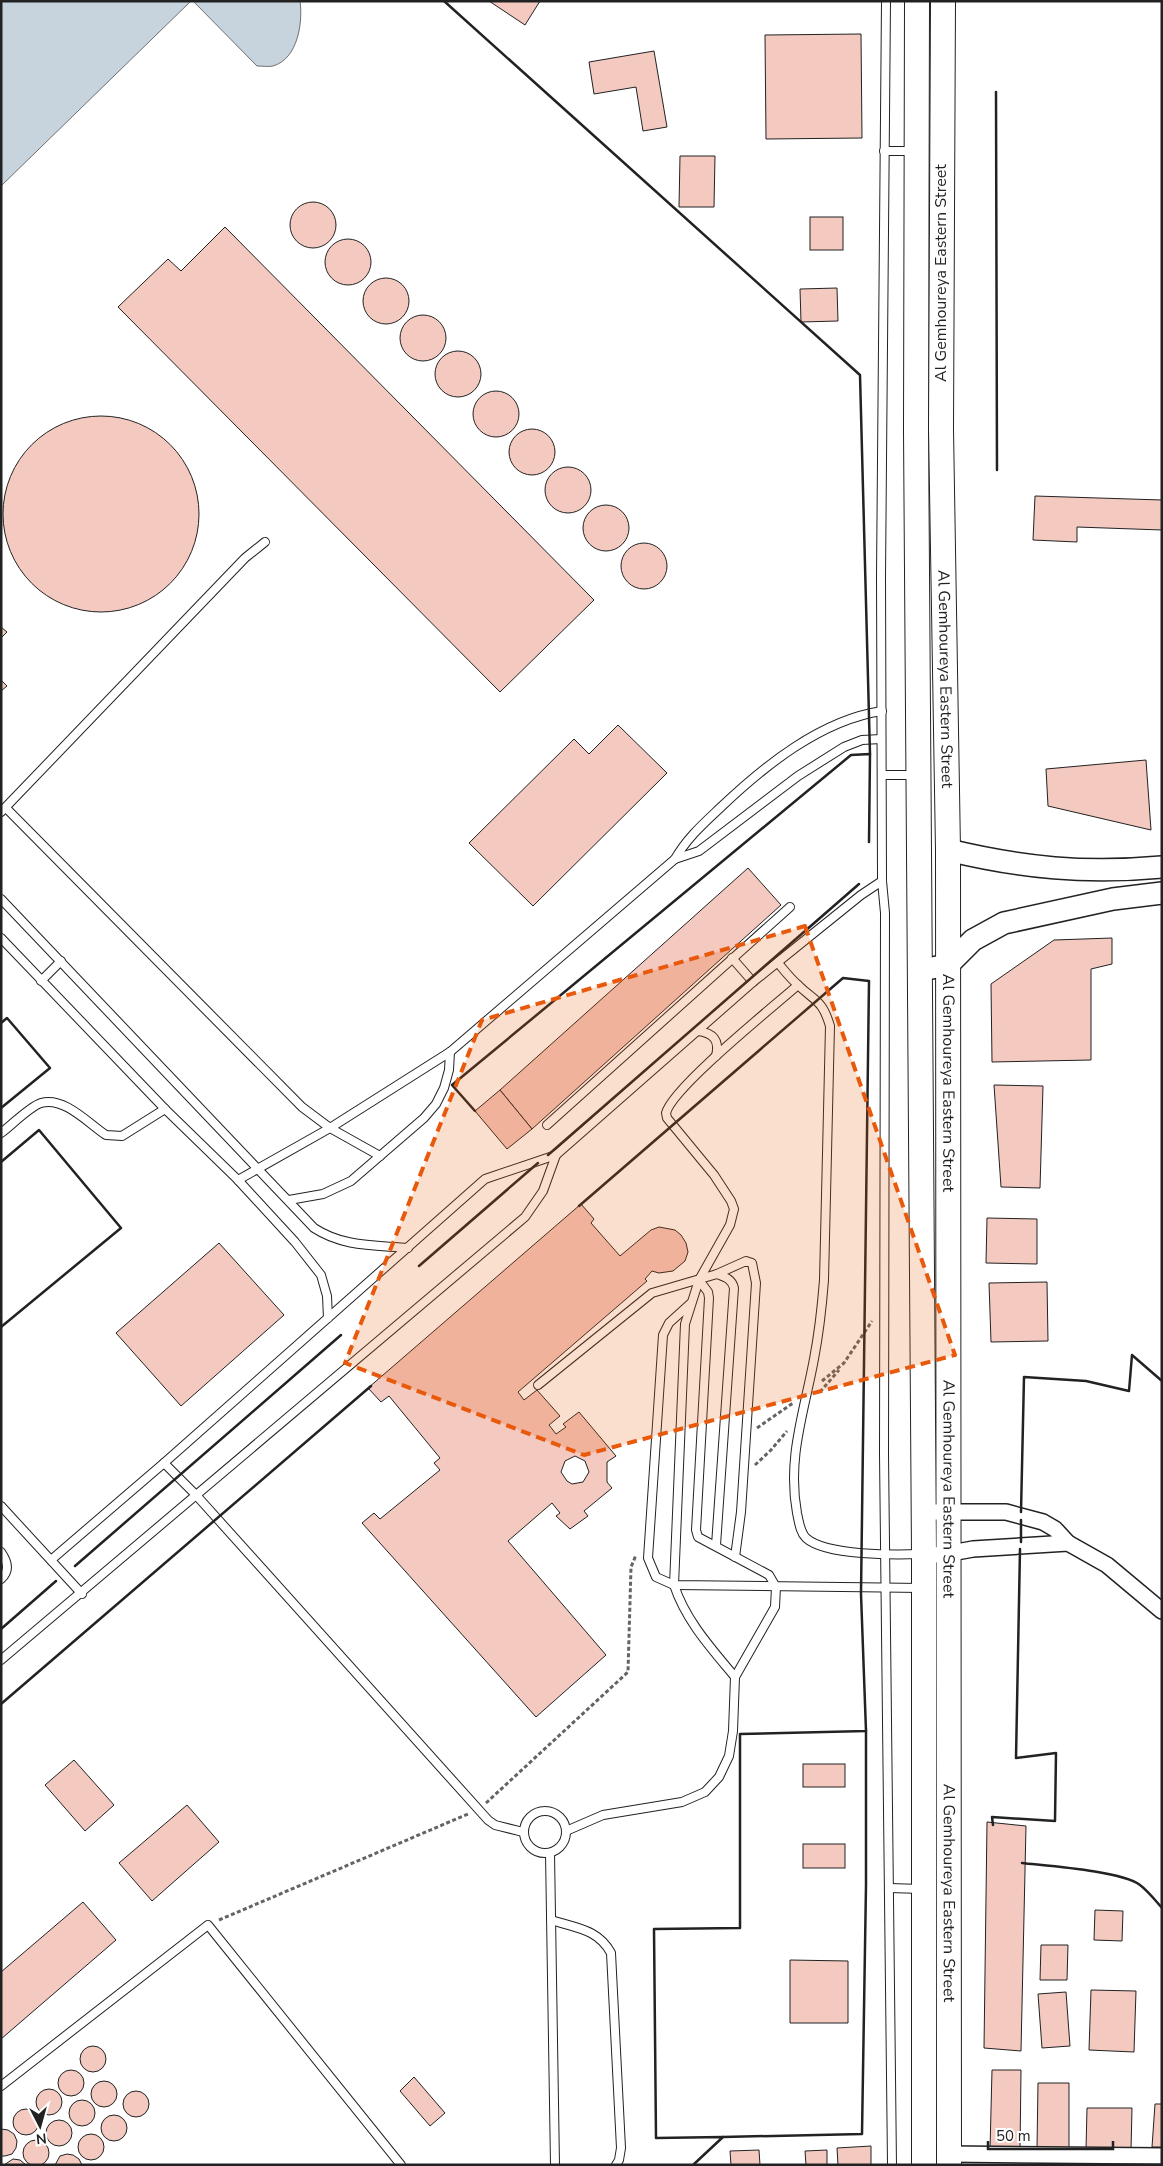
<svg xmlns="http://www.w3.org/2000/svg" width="1163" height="2166" viewBox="0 0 1163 2166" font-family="'Nunito Sans',sans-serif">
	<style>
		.water { fill: #c7d3dd; stroke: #6f6f6f }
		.building { fill: #f3c9c0; stroke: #222; fill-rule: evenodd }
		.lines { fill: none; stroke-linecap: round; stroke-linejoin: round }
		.service-casing { stroke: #222; stroke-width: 10 }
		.minor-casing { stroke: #222; stroke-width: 18 }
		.secondary-casing { stroke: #222; stroke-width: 24 }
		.primary-casing { stroke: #222; stroke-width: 26 }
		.path { stroke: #646464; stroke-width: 3; stroke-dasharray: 4 2.5; stroke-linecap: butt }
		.service { stroke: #fff; stroke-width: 8 }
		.minor { stroke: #fff; stroke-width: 15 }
		.secondary { stroke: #fff; stroke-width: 21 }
		.primary { stroke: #fff; stroke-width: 24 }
		.wall { stroke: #222; stroke-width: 2.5 }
		.marked { fill: #e8590c; fill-opacity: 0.2; stroke: #e8590c; stroke-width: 4; stroke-dasharray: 10 6; stroke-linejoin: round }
		.labels { text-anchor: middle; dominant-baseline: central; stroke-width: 4; stroke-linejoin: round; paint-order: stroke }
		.street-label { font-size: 16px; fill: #222; stroke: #fff }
	</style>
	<rect width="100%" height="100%" fill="#fff"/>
	<g class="water">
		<path d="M 1,1 L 191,1 L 1,186 Z"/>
		<path d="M 193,1 L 300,1 C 303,22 298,59 273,66 C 269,67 262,66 257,66 Z"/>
	</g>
	<g class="building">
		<path d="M 489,1 L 540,1 L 525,25 Z"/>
		<path d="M 861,34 L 862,138 L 766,139 L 765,35 Z"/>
		<path d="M 654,51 L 667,127 L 643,131 L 636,87 L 594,94 L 589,62 Z"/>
		<path d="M 680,156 L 715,156 L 714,207 L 679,207 Z"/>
		<circle cx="313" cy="225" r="23"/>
		<rect x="810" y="217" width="33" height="33"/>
		<path d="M 225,227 L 594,600 L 500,692 L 118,307 L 168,259 L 181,271 Z"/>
		<circle cx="348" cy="262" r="23"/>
		<circle cx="386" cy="301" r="23"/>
		<path d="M 837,288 L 838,321 L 801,322 L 800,289 Z"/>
		<circle cx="423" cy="338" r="23"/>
		<circle cx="458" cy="374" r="23"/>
		<circle cx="496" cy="414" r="23"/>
		<circle cx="101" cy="514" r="98"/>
		<circle cx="532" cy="452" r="23"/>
		<circle cx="568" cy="490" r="23"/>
		<path d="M 1035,496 L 1162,500 L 1162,530 L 1077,527 L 1077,542 L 1033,540 Z"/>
		<circle cx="606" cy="528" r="23"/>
		<circle cx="644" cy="566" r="23"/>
		<path d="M 1,627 L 7,632 L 1,638 Z"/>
		<path d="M 1,680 L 7,686 L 1,691 Z"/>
		<path d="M 618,725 L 667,773 L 533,906 L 469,843 L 574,739 L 589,754 Z"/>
		<path d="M 1146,760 L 1151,830 L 1048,806 L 1046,769 Z"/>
		<path d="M 748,868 L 781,905 L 532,1129 L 500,1090 Z"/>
		<path d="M 1112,938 L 1112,964 L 1091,969 L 1091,1060 L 992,1062 L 991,984 L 1054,940 Z"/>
		<path d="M 994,1085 L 1043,1086 L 1040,1188 L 1001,1187 Z"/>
		<path d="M 500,1090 L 532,1129 L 507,1149 L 475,1111 Z"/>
		<path d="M 581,1204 L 594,1219 L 591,1223 L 620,1256 L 651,1230 L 659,1227 L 675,1230 L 681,1235 L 686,1243 L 688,1252 L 685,1261 L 673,1271 L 659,1273 L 652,1271 L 645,1279 L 647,1281 L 518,1392 L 524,1400 L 537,1390 L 560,1416 L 549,1425 L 556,1434 L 566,1427 L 563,1424 L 579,1412 L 616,1456 L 607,1462 L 607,1482 L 612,1488 L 584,1511 L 588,1516 L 570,1529 L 556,1516 L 560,1513 L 552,1503 L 508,1541 L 606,1655 L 536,1717 L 362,1523 L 374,1513 L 380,1519 L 440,1470 L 434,1463 L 440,1458 L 389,1396 L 381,1402 L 368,1388 ZM 575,1456 L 585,1461 L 589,1472 L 583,1482 L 572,1484 L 567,1481 L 561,1472 L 565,1461 Z"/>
		<path d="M 987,1218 L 1037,1219 L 1037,1264 L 986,1263 Z"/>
		<path d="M 219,1243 L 284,1315 L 181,1406 L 116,1333 Z"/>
		<path d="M 1047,1282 L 1048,1341 L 991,1342 L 989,1283 Z"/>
		<path d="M 74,1760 L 114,1805 L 85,1831 L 45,1785 Z"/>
		<rect x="803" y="1764" width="42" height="23"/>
		<path d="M 187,1805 L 219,1842 L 152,1901 L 119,1863 Z"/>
		<path d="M 987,1822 L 1026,1826 L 1021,2051 L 984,2048 Z"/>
		<rect x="803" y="1844" width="42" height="24"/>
		<path d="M 83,1902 L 116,1940 L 1,2039 L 1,1972 Z"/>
		<path d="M 1095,1910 L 1123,1911 L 1122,1941 L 1094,1940 Z"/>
		<path d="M 1041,1945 L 1068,1945 L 1067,1980 L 1040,1980 Z"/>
		<path d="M 790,1960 L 848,1961 L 848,2023 L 790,2023 Z"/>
		<path d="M 1091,1990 L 1136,1991 L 1134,2052 L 1089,2050 Z"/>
		<path d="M 1066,1992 L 1070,2046 L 1042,2048 L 1038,1994 Z"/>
		<circle cx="93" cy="2059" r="13"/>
		<circle cx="71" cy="2083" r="13"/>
		<path d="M 992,2070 L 1021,2070 L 1020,2151 L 990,2150 Z"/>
		<path d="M 414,2077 L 445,2113 L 430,2126 L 400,2091 Z"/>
		<circle cx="104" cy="2094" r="13"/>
		<path d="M 1038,2083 L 1069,2083 L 1069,2148 L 1037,2148 Z"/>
		<circle cx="49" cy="2102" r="13"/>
		<circle cx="136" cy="2104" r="13"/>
		<circle cx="82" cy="2113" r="13"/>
		<path d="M 1155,2104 L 1162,2104 L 1162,2147 L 1152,2147 Z"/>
		<path d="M 1087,2108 L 1132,2108 L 1131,2150 L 1086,2149 Z"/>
		<circle cx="26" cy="2122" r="13"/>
		<circle cx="114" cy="2128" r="13"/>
		<circle cx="59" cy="2133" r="13"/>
		<path d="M 1,2129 L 8,2130 L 14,2134 L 17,2141 L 16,2148 L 12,2154 L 5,2156 L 1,2156 Z"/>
		<circle cx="91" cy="2147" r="13"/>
		<circle cx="36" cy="2153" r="13"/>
		<path d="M 871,2146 L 871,2165 L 838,2165 L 837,2148 Z"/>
		<path d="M 759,2150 L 760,2165 L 731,2165 L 730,2151 Z"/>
		<path d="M 827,2150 L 827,2165 L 806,2165 L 805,2151 Z"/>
		<path d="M 67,2154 L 73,2155 L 79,2159 L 82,2165 L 55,2165 L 60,2156 Z"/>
		<path d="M 13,2159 L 20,2160 L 26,2165 L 4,2165 Z"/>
	</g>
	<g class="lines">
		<g class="service-casing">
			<g id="service">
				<path d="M 886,1 L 881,576 L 882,881 L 885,913 L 884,1454 L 892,2165"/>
				<path d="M 884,151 L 915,151"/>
				<path d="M 882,775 L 916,775"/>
				<path d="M 6,808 L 302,1107 L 330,1128 L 380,1156"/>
				<path d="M 1,812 L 245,558 L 265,542"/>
				<path d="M 675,859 L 699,851 L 798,776 L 844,747 L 862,740 L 881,739"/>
				<path d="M 1,899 L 314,1228 C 343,1247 374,1245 408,1248"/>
				<path d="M 1,938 L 165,1109 L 238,1180 L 295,1242 L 321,1275 L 327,1296 L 328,1318"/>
				<path d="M 732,958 L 753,982"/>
				<path d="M 778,963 C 784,970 790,978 797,984 C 815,1002 822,999 830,1026 L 824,1280 C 822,1306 819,1333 814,1359 C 804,1413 787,1458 797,1513 C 799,1522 800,1532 806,1538 C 826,1556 896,1555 922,1554"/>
				<path d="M 41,981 L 61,961"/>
				<path d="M 698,1031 C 713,1033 720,1040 716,1056"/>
				<path d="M 547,1125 L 790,907"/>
				<path d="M 1,1133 C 12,1125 29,1107 41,1103 C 64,1096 89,1124 106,1135 L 122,1136 L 165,1109"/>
				<path d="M 238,1180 L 330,1128 L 450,1052 L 675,859 C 687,838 703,824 720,808 C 764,766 821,720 882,711"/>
				<path d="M 289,1200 L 323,1194 L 351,1181 L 424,1118 L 436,1104 L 444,1088 L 449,1070 L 450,1052"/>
				<path d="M 717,1274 L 746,1261 L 752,1263 L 756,1283 L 741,1512 L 735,1557"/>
				<path d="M 690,1304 L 669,1323 L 663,1335 L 648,1558 L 656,1577 L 674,1585 L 922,1588"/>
				<path d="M 538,1385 L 652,1293 L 717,1274 C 725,1277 732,1279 734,1288 L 716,1545"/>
				<path d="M 164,1463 L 196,1495 L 488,1820 L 495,1825 L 523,1832"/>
				<path d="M 1,1506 L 82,1594"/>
				<path d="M 1,1552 C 8,1562 10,1571 1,1579"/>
				<path d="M 51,1560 L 164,1463 L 485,1179 L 556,1155 L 753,982 L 861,895 L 882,881"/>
				<path d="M 1,1660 L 525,1217 L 543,1191 L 556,1155"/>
				<path d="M 735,1677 C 711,1648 686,1621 674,1585 L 685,1324 L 699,1280 L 730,1225 L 734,1209 L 731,1201 L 714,1175 L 667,1118 L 666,1113 C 672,1088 773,1007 798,985"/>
				<circle cx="545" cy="1832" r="21"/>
				<path d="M 566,1831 L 603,1815 L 682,1802 L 705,1792 L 719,1777 L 729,1756 L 733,1731 L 735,1677 L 775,1607 L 776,1587 L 769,1575 L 698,1537 L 696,1530 L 709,1298 L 708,1292 L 699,1280"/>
				<path d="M 550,1853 L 555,2165"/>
				<path d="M 889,1888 L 922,1889"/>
				<path d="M 551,1920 C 576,1928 598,1929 611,1953 L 621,2148 L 619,2160 L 616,2165"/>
				<path d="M 1,2086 L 208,1925 L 401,2165"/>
			</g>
		</g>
		<g class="minor-casing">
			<g id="minor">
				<path d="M 923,1512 L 1006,1512 L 1043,1522 L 1055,1529 L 1068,1543 L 1107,1565 L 1162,1611"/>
				<path d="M 924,1554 L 940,1555 L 973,1549 L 1068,1543"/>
				<path d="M 949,2154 L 1162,2156"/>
			</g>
		</g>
		<g class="secondary-casing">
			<g id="secondary">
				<path d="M 948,850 C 1023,868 1085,874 1162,867"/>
				<path d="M 921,970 L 948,965 L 973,940 L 1004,923 L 1113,899 L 1162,893"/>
			</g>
		</g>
		<g class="primary-casing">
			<g id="primary">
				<path d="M 917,1 L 916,431 L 924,1554 L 924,2165"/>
				<path id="s1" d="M 943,1 L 941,429 L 948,850 L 949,2165"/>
			</g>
		</g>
		<g class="path">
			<path d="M 822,1381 L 844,1363 L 872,1321"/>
			<path d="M 820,1392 L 839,1370"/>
			<path d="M 757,1428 L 793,1403"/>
			<path d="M 755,1465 L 771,1450 L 787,1431"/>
			<path d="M 486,1803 L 628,1672 L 631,1567 L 636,1555"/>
			<path d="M 219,1920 L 468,1814"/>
		</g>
		<use href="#service" class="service"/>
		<use href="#minor" class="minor"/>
		<use href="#secondary" class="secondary"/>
		<use href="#primary" class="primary"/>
		<g class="wall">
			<path d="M 444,1 L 860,375 L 870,754"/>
			<path d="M 996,92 L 997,470"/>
			<path d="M 1,1023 L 7,1018 L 50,1068 L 1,1108"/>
			<path d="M 475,1111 L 452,1085 L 851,755 L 870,754 L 869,842"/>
			<path d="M 548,1155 L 859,884"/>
			<path d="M 1,1162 L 39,1130 L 121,1228 L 1,1327"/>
			<path d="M 579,1206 L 843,978 L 869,981 L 861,1594 L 866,1731 L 740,1734 L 740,1928 L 654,1929 L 656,2138 L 723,2137 L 693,2165"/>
			<path d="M 419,1266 L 538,1163"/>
			<path d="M 1021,1512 L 1024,1377 L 1086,1381 L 1129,1391 L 1132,1355 L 1162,1381"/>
			<path d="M 1021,1542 L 1021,1520"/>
			<path d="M 75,1566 L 341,1335"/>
			<path d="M 1,1629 L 56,1581"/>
			<path d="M 1,1704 L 371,1386"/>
			<path d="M 993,1825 L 992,1817 L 1055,1821 L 1056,1753 L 1016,1758 L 1020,1549"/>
			<path d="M 1022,1863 C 1048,1866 1121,1871 1140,1885 C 1148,1891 1155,1900 1162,1908"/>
			<path d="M 723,2137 L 862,2134 L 866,1885 L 866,1731"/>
		</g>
	</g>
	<path class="marked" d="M 805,926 L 955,1355 L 584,1455 L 345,1363 L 482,1020 Z"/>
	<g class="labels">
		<g class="street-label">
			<text transform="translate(941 273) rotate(-90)">Al Gemhoureya Eastern Street</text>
			<text stroke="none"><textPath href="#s1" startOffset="678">Al Gemhoureya Eastern Street</textPath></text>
			<text stroke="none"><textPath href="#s1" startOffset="1082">Al Gemhoureya Eastern Street</textPath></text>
			<text stroke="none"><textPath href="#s1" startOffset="1488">Al Gemhoureya Eastern Street</textPath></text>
			<text stroke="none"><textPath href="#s1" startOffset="1892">Al Gemhoureya Eastern Street</textPath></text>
		</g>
	</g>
	<rect width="1163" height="2166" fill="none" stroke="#222222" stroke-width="5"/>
	<g transform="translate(40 2126) rotate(174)" stroke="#ffffff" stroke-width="4" paint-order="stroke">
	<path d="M0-4L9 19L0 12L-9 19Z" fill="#222222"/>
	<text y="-8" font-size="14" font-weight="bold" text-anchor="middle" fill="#222222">N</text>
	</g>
	<path d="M988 2141v8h125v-8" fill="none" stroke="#222222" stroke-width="2.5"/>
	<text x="996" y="2141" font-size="15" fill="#222222" stroke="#ffffff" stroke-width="4" paint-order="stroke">50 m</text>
</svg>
